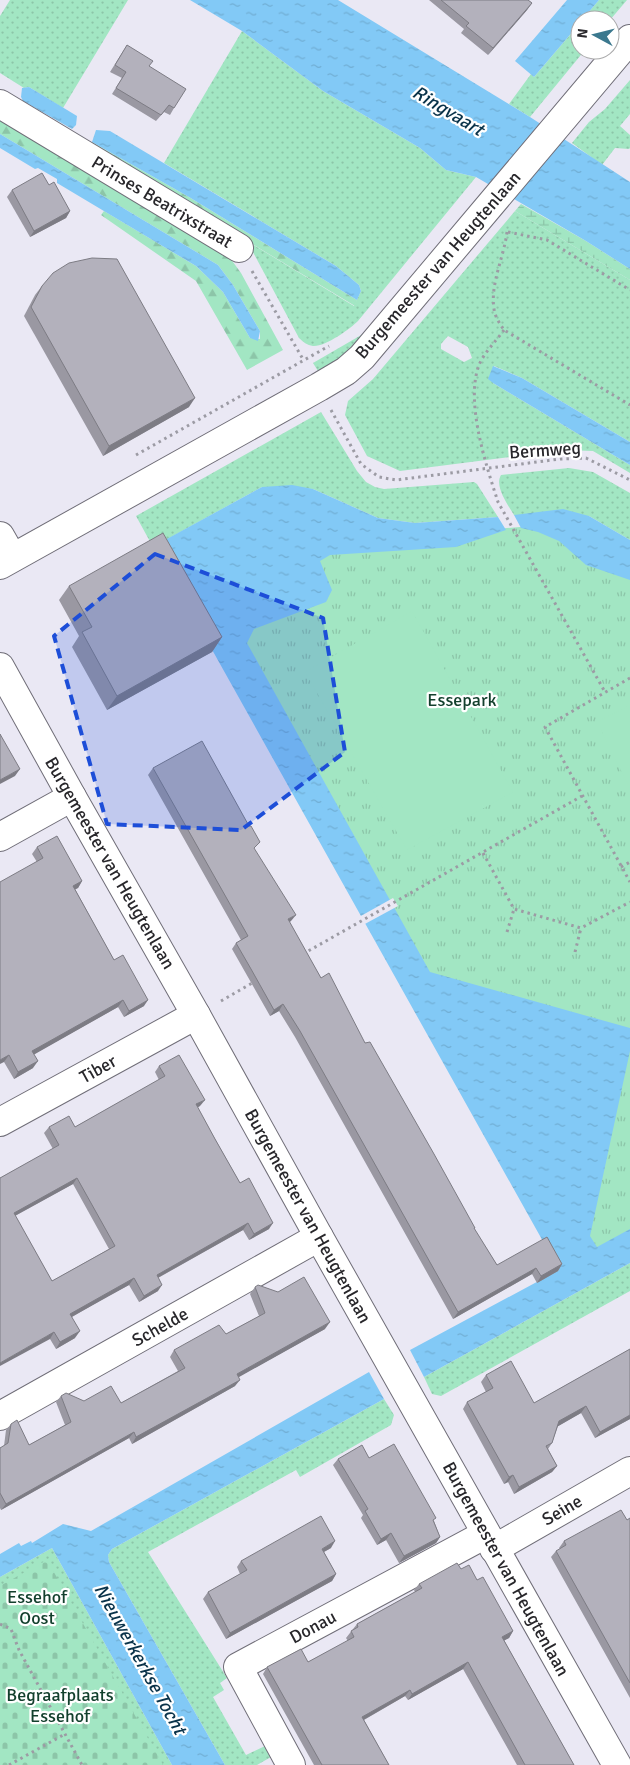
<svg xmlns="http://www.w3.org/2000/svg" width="630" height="1765" viewBox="0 0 630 1765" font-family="Signika,sans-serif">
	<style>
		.grass { fill: url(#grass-dots); fill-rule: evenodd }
		.forest { fill: url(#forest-firs) }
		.wetland { fill: url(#wetland-marsh) }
		.cemetery { fill: url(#cemetery-stones) }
		.park { fill: url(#park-tufts) }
		.garden { fill: #a2e6c3 }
		.water { fill: url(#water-ripples) }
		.pier { fill: #eae8f4 }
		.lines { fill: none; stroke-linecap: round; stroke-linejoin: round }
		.minor-casing { stroke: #706e78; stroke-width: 30 }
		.tertiary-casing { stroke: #706e78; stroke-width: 30 }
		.path { stroke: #9c9ba4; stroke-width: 3; stroke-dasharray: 2.5 4; stroke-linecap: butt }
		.minor { stroke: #fff; stroke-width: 28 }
		.tertiary { stroke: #fff; stroke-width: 28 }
		.wall { fill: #9a98a2; fill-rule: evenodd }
		.shaded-wall { fill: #7d7c84 }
		.building { fill: #b3b1bc; stroke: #7d7c84; fill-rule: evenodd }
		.marked { fill: #1d4ed8; fill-opacity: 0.2; stroke: #1d4ed8; stroke-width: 4; stroke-dasharray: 10 6; stroke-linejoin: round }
		.labels { text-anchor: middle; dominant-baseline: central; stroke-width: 4.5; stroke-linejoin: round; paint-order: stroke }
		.street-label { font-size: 18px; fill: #28272b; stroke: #fff }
		.park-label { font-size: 18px; fill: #13402d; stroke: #fff }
		.water-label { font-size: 19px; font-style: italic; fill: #0a334a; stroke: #fff }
	</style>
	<defs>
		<pattern id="grass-dots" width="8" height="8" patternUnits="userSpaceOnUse" patternTransform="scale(1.25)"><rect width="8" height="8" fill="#a2e6c3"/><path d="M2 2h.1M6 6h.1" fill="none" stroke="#8cc5a8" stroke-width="1.8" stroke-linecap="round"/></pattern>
		<pattern id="forest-firs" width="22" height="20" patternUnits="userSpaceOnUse" patternTransform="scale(1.25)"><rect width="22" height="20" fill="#a2e6c3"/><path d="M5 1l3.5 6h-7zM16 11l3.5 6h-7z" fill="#8cc5a8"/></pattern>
		<pattern id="wetland-marsh" width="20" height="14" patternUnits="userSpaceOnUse" patternTransform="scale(1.25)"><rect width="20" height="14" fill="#a2e6c3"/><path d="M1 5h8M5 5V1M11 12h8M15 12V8" fill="none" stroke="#8cc5a8"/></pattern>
		<pattern id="cemetery-stones" width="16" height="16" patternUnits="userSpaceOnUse" patternTransform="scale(1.25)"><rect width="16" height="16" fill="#a2e6c3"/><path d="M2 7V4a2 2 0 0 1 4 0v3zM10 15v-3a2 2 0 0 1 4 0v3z" fill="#8cc5a8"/></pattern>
		<pattern id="park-tufts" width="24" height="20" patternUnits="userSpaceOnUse" patternTransform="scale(1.25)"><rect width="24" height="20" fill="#a2e6c3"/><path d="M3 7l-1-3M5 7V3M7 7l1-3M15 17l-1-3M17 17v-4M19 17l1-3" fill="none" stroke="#8cc5a8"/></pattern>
		<pattern id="water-ripples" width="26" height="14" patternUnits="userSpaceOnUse" patternTransform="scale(1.25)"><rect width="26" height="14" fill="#82c9f6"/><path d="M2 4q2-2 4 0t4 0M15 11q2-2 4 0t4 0" fill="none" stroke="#70add3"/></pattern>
	</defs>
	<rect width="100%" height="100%" fill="#eae8f4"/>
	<g class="grass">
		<path d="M 10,0 L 128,0 L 63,108 L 29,87 L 24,88 L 0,73 L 0,16 Z"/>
		<path d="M 599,0 L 627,0 L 610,20 L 582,20 Z"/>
		<path d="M 580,23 L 580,50 L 585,50 L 530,117 L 509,104 L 531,74 L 534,77 Z"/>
		<path d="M 242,31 L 323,91 L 420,148 L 446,170 L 476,177 L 358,321 C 350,329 325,347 313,346 C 307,345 303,342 299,338 L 247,241 L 354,306 L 361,291 L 359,285 L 336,266 L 164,163 Z"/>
		<path d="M 630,80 L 630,114 L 620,126 L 630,135 L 630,148 L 629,149 L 615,148 L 602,165 L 572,143 L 589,122 L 605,109 Z"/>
		<path d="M 515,211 L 630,280 L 630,442 L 522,378 L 494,366 L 493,383 L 630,465 L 630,473 L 593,451 L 564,450 L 400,471 L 367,456 L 345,415 L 348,401 L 373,379 ZM 448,336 L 468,347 L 472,358 L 464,362 L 441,349 L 441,344 Z"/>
		<path d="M 363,334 L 338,361 L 318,371 L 313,363 Z"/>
		<path d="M 321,412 L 357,471 L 366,482 L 375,487 L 384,489 L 474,482 L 477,484 L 498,517 L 415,523 L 378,518 L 313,489 L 262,487 L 153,547 L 136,516 Z"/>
		<path d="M 569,468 L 593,472 L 630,493 L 630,540 L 589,516 L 514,515 C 508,505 494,486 501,475 Z"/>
		<path d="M 630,1263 L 630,1291 L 441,1396 L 432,1394 L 424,1377 Z"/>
		<path d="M 384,1399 L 394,1415 L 391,1425 L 300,1477 L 296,1470 L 148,1552 L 227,1678 L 220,1683 L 224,1690 L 213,1697 L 246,1755 L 265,1746 L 271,1757 L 257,1765 L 225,1765 L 109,1562 L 108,1555 L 112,1549 Z"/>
		<path d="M 52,1548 L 172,1765 L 154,1765 L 0,1598 L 0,1577 Z"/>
	</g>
	<g class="forest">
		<path d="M 0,120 L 225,251 L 241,273 L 283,350 L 247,370 L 196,281 L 101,215 L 104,211 L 196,266 L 223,292 L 250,338 L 260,339 L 260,331 L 233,285 L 218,265 L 0,134 Z"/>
		<path d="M 92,142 L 189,197 L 357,300 L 355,306 L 88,145 Z"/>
	</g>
	<path class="wetland" d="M 521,204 L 586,241 L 630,269 L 630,280 L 515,211 Z"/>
	<path class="cemetery" d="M 47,1560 L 163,1765 L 0,1765 L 0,1586 Z"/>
	<path class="park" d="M 568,523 L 630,560 L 630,1237 L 585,1261 L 188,554 Z"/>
	<g class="garden">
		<path d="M 412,611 L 513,792 L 407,850 L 305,672 Z"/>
		<path d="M 630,705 L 630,789 L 597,722 Z"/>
	</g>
	<g class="water">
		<path d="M 190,0 L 338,0 L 530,117 L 630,182 L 630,269 L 586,241 L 476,177 L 446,170 L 420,148 L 323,91 L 242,31 Z"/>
		<path d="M 567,0 L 599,0 L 582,20 L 580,20 L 580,23 L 534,77 L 515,61 Z"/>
		<path d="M 29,87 L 77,116 L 76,125 L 72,129 L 23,101 L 21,97 L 22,88 Z"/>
		<path d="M 96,130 L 110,131 L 336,266 L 359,285 L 361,291 L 357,300 L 189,197 L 92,142 Z"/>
		<path d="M 0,134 L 218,265 L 233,285 L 260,331 L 258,341 L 250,338 L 223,292 L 196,266 L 57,183 L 57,179 L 38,168 L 35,169 L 0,148 Z"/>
		<path d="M 493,366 L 522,378 L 630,442 L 630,465 L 493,383 L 488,379 Z"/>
		<path d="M 292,485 L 313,489 L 378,518 L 415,523 L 498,517 L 506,530 L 456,547 L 330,555 L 320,561 L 332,590 L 326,602 L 254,629 L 247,643 L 430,972 L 630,1028 L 630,1051 L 590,1236 L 597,1247 L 630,1229 L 630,1263 L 424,1377 L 410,1350 L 559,1270 L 154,546 L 262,487 Z"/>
		<path d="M 563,509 L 589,516 L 630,540 L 630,580 L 586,565 L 559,541 L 538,532 L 521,528 L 514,515 Z"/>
		<path d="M 369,1372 L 384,1399 L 112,1549 L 108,1555 L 109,1562 L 225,1765 L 172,1765 L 52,1548 L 0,1577 L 0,1554 L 19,1543 L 21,1546 L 31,1541 L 32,1543 L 63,1524 L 91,1531 Z"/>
	</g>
	<path class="pier" d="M 393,898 L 398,906 L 363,925 L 359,917 Z"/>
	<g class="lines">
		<g class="minor-casing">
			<g id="minor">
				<path d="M 0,104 L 239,248"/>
				<path d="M 0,536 L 12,557"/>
				<path d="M 0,667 L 72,797 L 196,1015 L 319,1237 L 617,1765"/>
				<path d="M 0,837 L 72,797"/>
				<path d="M 0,1122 L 196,1015"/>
				<path d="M 0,1416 L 319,1237"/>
				<path d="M 494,1549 L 630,1471"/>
				<path d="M 291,1765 L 238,1667 L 486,1534"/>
			</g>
		</g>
		<g class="tertiary-casing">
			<path id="tertiary" d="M 0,565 L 319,387 L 346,371 L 362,357 L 630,39"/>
		</g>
		<g class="path">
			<path d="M 507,232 C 504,257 490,284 494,309 C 495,317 500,324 504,330 L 630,405"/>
			<path d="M 508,232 L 547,240 L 630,290"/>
			<path d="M 252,271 L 304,361"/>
			<path d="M 504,330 C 496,341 484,353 479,365 C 465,402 486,465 498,502 L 605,692"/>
			<path d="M 331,410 L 361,464 L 379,477 L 396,480 L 560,459 L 586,458 L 630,480"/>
			<path d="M 136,455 L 329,346"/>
			<path d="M 630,678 L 545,727 L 630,882"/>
			<path d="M 483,853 L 514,909 L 581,928 L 630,902"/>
			<path d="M 621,867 L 630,862"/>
			<path d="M 507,932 L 514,909"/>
			<path d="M 575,952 L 581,928"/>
			<path d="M 303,954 L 582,796"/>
			<path d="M 221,1001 L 254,982"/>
			<path d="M 0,1624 L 11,1629 L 19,1650 L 82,1765"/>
			<path d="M 9,1765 L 65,1734"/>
		</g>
		<use href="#minor" class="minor"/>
		<use href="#tertiary" class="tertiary"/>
	</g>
	<g class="wall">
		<path d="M 429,0 L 528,0 L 532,3 L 527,10 L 488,55 L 461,33 L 464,29 Z"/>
		<path d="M 127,45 L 149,66 L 174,108 L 170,115 L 164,112 L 156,121 L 112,94 L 122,78 L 110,72 Z"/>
		<path d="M 12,190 L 70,211 L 66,218 L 30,237 L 7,197 Z"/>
		<path d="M 42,286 L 189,407 L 103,456 L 24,316 L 35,295 Z"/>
		<path d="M 69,586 L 222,637 L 212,652 L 107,710 L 72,647 L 79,636 L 59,600 Z"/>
		<path d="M 153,768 L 291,921 L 289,922 L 321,978 L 365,1043 L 474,1229 L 497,1265 L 562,1264 L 558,1271 L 537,1283 L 532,1274 L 453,1319 L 295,1037 L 279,1011 L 270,1016 L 232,949 L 236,943 L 241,940 L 148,775 Z"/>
		<path d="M 37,847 L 82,881 L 78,888 L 75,889 L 114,960 L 144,1006 L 124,1017 L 118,1007 L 34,1054 L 33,1068 L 14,1079 L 4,1062 L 37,862 L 32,854 Z"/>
		<path d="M 159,1066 L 200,1106 L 197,1107 L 240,1183 L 269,1229 L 249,1240 L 243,1230 L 158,1278 L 158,1291 L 139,1302 L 129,1285 L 108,1296 L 72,1317 L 75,1338 L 56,1349 L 50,1339 L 0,1178 L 53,1149 L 44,1133 L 49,1127 L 75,1127 L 159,1080 L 155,1072 ZM 73,1184 L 109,1249 L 52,1281 L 15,1216 Z"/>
		<path d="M 255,1287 L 325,1329 L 238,1377 L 235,1386 L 132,1444 L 129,1438 L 1,1510 L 0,1508 L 0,1448 L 4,1446 L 6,1430 L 11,1424 L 29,1445 L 65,1425 L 56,1402 L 61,1396 L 84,1401 L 121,1403 L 178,1371 L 170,1357 L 174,1350 L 226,1334 L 259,1316 L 250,1294 Z"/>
		<path d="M 630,1349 L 630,1419 L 595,1438 L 581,1413 L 558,1426 L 552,1443 L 548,1449 L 557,1466 L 552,1472 L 514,1494 L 508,1482 L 504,1484 L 463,1409 L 467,1402 L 486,1392 L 481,1382 L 486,1375 L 534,1403 Z"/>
		<path d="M 369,1458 L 434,1521 L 440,1537 L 436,1543 L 399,1563 L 386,1540 L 377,1545 L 361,1518 L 363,1515 L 333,1465 L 338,1459 Z"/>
		<path d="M 630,1518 L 630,1698 L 551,1557 L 556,1551 L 560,1549 L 559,1548 L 564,1541 L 627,1520 Z"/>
		<path d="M 331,1548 L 324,1552 L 336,1574 L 332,1581 L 226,1639 L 203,1599 L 208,1592 L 240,1574 L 237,1567 L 241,1561 Z"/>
		<path d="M 461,1569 L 477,1580 L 513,1631 L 509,1638 L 504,1640 L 574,1765 L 517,1765 L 463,1669 L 408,1700 L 405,1696 L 364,1720 L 389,1765 L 314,1765 L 263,1674 L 267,1667 L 308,1662 L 348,1641 L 346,1638 L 357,1624 L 415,1592 L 414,1590 L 419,1584 Z"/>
	</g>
	<g class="shaded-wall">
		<path d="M 532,3 L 527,10 L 488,55 L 493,48 Z"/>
		<path d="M 70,211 L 66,218 L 30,237 L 34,231 Z"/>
		<path d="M 195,398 L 189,407 L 103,456 L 109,446 Z"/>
		<path d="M 222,637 L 212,652 L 107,710 L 117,696 Z"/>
		<path d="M 20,769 L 15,776 L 0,784 L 0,780 Z"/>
		<path d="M 82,881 L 78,888 L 68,893 L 73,886 Z"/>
		<path d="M 296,915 L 291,921 L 283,926 L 288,919 Z"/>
		<path d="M 123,1000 L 118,1007 L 28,1058 L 32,1051 Z"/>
		<path d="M 148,1000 L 144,1006 L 124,1017 L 129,1011 Z"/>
		<path d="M 283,1004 L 279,1011 L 270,1016 L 274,1010 Z"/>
		<path d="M 9,1055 L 4,1062 L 0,1064 L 0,1060 Z"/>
		<path d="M 38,1061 L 33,1068 L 14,1079 L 18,1072 Z"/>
		<path d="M 205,1100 L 200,1106 L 191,1111 L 196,1104 Z"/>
		<path d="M 77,1178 L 73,1184 L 9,1219 L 14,1213 Z"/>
		<path d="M 248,1223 L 243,1230 L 152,1281 L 157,1275 Z"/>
		<path d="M 273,1223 L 269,1229 L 249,1240 L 254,1234 Z"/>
		<path d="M 562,1264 L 558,1271 L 537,1283 L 541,1276 Z"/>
		<path d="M 536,1268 L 532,1274 L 453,1319 L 458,1312 Z"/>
		<path d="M 134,1278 L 129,1285 L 66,1320 L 70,1314 Z"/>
		<path d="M 162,1285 L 158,1291 L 139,1302 L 144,1296 Z"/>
		<path d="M 330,1322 L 325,1329 L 232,1381 L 237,1374 Z"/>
		<path d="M 80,1331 L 75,1338 L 56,1349 L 60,1342 Z"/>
		<path d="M 54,1332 L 50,1339 L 0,1366 L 0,1363 Z"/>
		<path d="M 240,1380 L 235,1386 L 132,1444 L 136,1437 Z"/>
		<path d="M 586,1406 L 581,1413 L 555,1428 L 559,1421 Z"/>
		<path d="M 630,1415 L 630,1419 L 595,1438 L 600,1432 Z"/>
		<path d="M 134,1432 L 129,1438 L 1,1510 L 6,1504 Z"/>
		<path d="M 557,1466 L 552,1472 L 514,1494 L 519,1487 Z"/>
		<path d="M 513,1475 L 508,1482 L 504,1484 L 509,1477 Z"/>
		<path d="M 391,1533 L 386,1540 L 377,1545 L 381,1539 Z"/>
		<path d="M 440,1537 L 436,1543 L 399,1563 L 404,1556 Z"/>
		<path d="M 335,1541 L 331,1548 L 318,1555 L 322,1549 Z"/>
		<path d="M 336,1574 L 332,1581 L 226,1639 L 230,1633 Z"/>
		<path d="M 513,1631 L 509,1638 L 498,1644 L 502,1637 Z"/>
		<path d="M 468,1662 L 463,1669 L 408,1700 L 412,1694 Z"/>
		<path d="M 410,1690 L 405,1696 L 358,1723 L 362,1717 Z"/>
	</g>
	<g class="building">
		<path d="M 441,0 L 528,0 L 532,3 L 493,48 L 466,26 L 469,23 Z"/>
		<path d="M 127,45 L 153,61 L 149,66 L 186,89 L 174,108 L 169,105 L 161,115 L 116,88 L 126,72 L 115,65 Z"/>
		<path d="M 42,173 L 49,185 L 54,182 L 70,211 L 34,231 L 12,190 Z"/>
		<path d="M 92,258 L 117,259 L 195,398 L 109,446 L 31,307 L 42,286 L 53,273 L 69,263 Z"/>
		<path d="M 163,533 L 222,637 L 117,696 L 82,632 L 92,627 L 69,586 Z"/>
		<path d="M 0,734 L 20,769 L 0,780 Z"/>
		<path d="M 202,741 L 249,826 L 251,826 L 260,842 L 254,848 L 296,915 L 288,919 L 321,978 L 329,973 L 365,1043 L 370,1042 L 434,1154 L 475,1228 L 474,1228 L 497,1265 L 547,1237 L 562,1264 L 541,1276 L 536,1268 L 458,1312 L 300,1031 L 283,1004 L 274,1010 L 251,969 L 236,943 L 248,936 L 153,768 Z"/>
		<path d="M 57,836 L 82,881 L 73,886 L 114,960 L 123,955 L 148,1000 L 129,1011 L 123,1000 L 32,1051 L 38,1061 L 18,1072 L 9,1055 L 0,1060 L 0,882 L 43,858 L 37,847 Z"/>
		<path d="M 179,1055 L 205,1100 L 196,1104 L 215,1139 L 240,1183 L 249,1178 L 273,1223 L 254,1234 L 248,1223 L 157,1275 L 162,1285 L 144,1296 L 134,1278 L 70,1314 L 80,1331 L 60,1342 L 54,1332 L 0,1363 L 0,1178 L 59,1145 L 49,1127 L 69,1116 L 75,1127 L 165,1076 L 159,1066 ZM 77,1178 L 115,1246 L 52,1281 L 14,1213 Z"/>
		<path d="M 304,1277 L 330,1322 L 237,1374 L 240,1380 L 136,1437 L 134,1432 L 6,1504 L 0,1493 L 0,1448 L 8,1443 L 11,1424 L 17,1420 L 29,1445 L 71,1422 L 61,1396 L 66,1393 L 84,1401 L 111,1386 L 121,1403 L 185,1368 L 174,1350 L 219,1325 L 226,1334 L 265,1313 L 255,1287 L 258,1285 L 278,1292 Z"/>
		<path d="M 630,1349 L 630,1415 L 600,1432 L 586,1406 L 559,1421 L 552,1443 L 546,1446 L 557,1466 L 519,1487 L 513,1475 L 509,1477 L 467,1402 L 493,1388 L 486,1375 L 511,1361 L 534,1403 Z"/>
		<path d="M 394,1444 L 436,1518 L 433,1520 L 440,1537 L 404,1556 L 391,1533 L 381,1539 L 365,1511 L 368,1509 L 338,1459 L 362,1445 L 369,1458 Z"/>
		<path d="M 621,1510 L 627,1520 L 630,1518 L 630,1683 L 556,1551 L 566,1545 L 564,1541 Z"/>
		<path d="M 321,1516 L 335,1541 L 322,1549 L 336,1574 L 230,1633 L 208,1592 L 247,1570 L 241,1561 Z"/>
		<path d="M 457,1563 L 461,1569 L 469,1565 L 477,1580 L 483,1577 L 513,1631 L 502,1637 L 574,1765 L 525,1765 L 468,1662 L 412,1694 L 410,1690 L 362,1717 L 389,1765 L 322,1765 L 267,1667 L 301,1649 L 308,1662 L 354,1637 L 351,1631 L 358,1627 L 357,1624 L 422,1588 L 419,1584 Z"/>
	</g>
	<path class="marked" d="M 155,554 L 323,618 L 345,752 L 241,830 L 107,824 L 54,636 Z"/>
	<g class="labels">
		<g class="street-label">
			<text transform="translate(162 202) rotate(31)">Prinses Beatrixstraat</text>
			<text transform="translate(438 265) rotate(-49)">Burgemeester van Heugtenlaan</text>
			<text transform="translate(545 450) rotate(-4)">Bermweg</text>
			<text transform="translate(110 863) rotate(60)">Burgemeester van Heugtenlaan</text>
			<text transform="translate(98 1069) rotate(-29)">Tiber</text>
			<text transform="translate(308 1216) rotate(61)">Burgemeester van Heugtenlaan</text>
			<text transform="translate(160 1327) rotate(-29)">Schelde</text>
			<text transform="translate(562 1510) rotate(-30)">Seine</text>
			<text transform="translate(506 1569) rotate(61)">Burgemeester van Heugtenlaan</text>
			<text transform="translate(313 1627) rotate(-28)">Donau</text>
		</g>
		<g class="park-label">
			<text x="462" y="700">Essepark</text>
			<text x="37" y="1597">Essehof<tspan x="37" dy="21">Oost</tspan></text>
			<text x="60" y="1695">Begraafplaats<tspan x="60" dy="21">Essehof</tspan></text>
		</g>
		<g class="water-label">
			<text transform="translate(448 111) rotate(31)">Ringvaart</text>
			<text transform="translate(140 1659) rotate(61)">Nieuwerkerkse Tocht</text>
		</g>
	</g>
	<g transform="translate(595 35) rotate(277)"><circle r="24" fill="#ffffff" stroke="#a9a9aa"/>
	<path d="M0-4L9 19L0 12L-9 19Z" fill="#3b788e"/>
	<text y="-8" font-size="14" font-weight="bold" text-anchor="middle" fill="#28272b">N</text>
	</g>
</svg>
